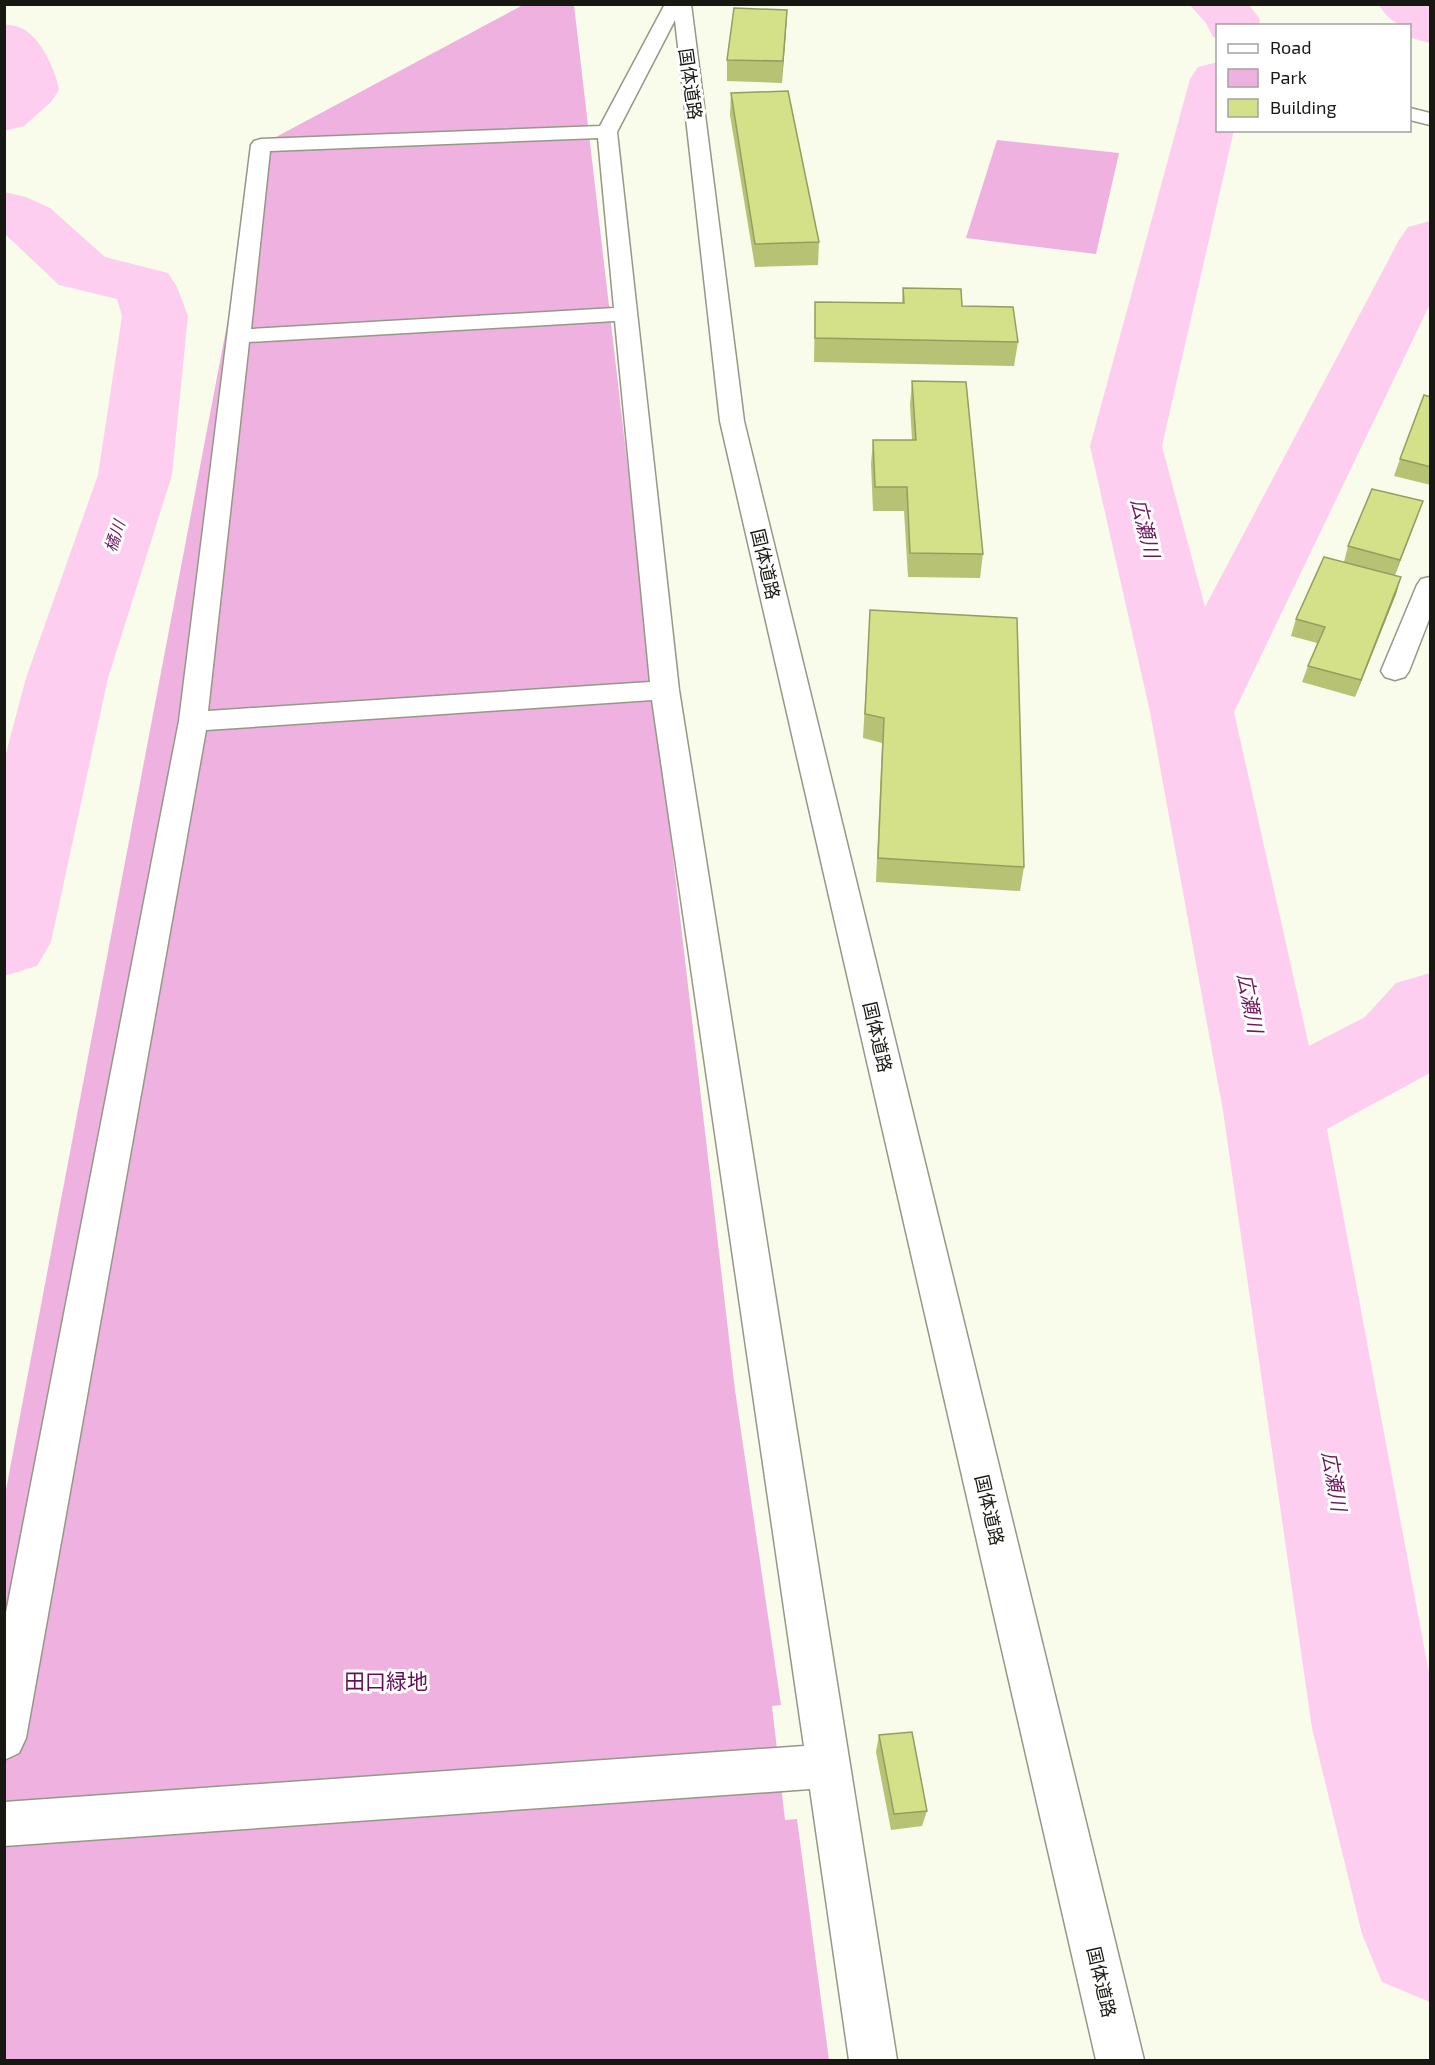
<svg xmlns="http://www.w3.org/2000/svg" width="1435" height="2065" viewBox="0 0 1435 2065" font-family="'Exo 2','Noto Sans JP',sans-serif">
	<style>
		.green { fill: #efb1df }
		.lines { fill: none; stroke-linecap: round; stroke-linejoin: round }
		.river { fill: #fdcef0; fill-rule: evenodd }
		.minor-casing { stroke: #959887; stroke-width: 3 }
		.minor { fill: #fff; fill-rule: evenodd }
		.wall { fill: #b7c275 }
		.shaded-wall { fill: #959e5f }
		.building { fill: #d5e188; stroke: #959e5f; stroke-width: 1.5 }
		.labels { text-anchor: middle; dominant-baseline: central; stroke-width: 6; stroke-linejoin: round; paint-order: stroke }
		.far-water-label { font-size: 16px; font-style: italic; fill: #6e185f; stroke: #fff }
		.street-label { font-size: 18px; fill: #171812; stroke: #fff }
		.water-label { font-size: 20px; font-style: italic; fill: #6e185f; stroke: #fff }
		.near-park-label { font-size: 21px; fill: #650d57; stroke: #fff }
	</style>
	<rect width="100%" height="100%" fill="#f9fcea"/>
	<g class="green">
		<path d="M 523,5 L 574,5 L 735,1390 L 781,1705 L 772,1706 L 785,1820 L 797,1819 L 829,2060 L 5,2060 L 5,1495 L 261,145 Z"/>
		<path d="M 997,140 L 1119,153 L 1096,254 L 966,238 Z"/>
	</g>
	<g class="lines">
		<g class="river">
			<path d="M 1189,4 L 1248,4 L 1260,19 L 1259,26 L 1218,26 L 1218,38 L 1213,37 L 1206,23 Z"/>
			<path d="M 1378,4 L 1430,4 L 1430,43 L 1411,38 L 1410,26 C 1395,26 1386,16 1378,4 Z"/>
			<path d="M 4,24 C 10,25 18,26 23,29 C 41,38 56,71 59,90 L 51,102 L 24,126 L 4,131 Z"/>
			<path d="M 1218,62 L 1218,130 L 1234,130 L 1162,446 L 1205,607 L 1399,240 L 1408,227 L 1430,221 L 1430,304 L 1234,712 L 1309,1046 L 1365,1017 L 1396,983 L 1430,973 L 1430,1073 L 1327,1129 L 1430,1678 L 1430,2002 L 1382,1982 L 1362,1934 L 1312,1728 L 1223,1111 L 1150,712 L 1090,446 L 1190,79 L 1198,67 Z"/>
			<path d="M 4,192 L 26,197 L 50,208 L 105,257 L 168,273 L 177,287 L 188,316 L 172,475 L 108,678 L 51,942 L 37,966 L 4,976 L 4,761 L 26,678 L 98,475 L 122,316 L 117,299 L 59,285 L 4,233 Z"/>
		</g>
		<g class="minor-casing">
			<g id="minor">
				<path d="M 665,4 L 691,4 L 744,421 L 1144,2060 L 1096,2060 L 720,421 L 675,20 L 617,132 L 679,690 L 897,2060 L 849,2060 L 810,1789 L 4,1846 L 4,1802 L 804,1746 L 652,700 L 206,730 L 26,1738 L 19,1753 L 4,1760 L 4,1623 L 179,721 L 251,145 L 254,141 L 261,139 L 600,126 ZM 598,138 L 614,308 L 251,329 L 270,151 ZM 615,321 L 650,682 L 208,711 L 249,342 Z"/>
				<path d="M 1410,108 L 1430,113 L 1430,125 L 1410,120 Z"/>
				<path d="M 1430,577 L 1430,617 L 1409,671 L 1405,677 L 1395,680 L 1385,677 L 1381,671 L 1417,585 L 1421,579 Z"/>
			</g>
		</g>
		<use href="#minor" class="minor"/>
	</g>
	<g class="wall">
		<path d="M 787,10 L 782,83 L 727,81 L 727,60 Z"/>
		<path d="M 731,93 L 819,242 L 818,265 L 755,267 L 730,115 Z"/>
		<path d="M 903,288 L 962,306 L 1018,342 L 1014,366 L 814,362 L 815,302 L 902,303 Z"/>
		<path d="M 912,381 L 983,554 L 980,578 L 908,577 L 904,511 L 873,511 L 871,464 L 873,440 L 912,440 L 910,405 Z"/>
		<path d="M 1431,397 L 1431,485 L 1394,476 L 1400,459 Z"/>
		<path d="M 1423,501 L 1395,575 L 1401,577 L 1396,594 L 1355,697 L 1302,682 L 1308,666 L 1317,643 L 1291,636 L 1296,619 L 1344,562 L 1348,546 Z"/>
		<path d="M 870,610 L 1024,867 L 1020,891 L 876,882 L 882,743 L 863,738 Z"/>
		<path d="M 879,1735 L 927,1811 L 922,1826 L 891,1830 L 876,1752 Z"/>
	</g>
	<g class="shaded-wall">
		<path d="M 787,10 L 786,31 L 782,83 L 783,61 Z"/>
		<path d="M 1423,501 L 1417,518 L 1394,577 L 1400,560 Z"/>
		<path d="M 1401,577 L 1396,594 L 1355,697 L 1361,680 Z"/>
	</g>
	<g class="building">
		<path d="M 734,8 L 787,10 L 783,61 L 727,60 Z"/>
		<path d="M 788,91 L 819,242 L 755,244 L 731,93 Z"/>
		<path d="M 903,288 L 961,289 L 962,306 L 1013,307 L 1018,342 L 815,338 L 815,302 L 904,303 Z"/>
		<path d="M 912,381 L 966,382 L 983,554 L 910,553 L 907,487 L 875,487 L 873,440 L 916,440 Z"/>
		<path d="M 1424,395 L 1431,397 L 1431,467 L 1400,459 Z"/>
		<path d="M 1372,489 L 1423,501 L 1400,560 L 1348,546 Z"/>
		<path d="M 1324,557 L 1401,577 L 1361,680 L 1308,666 L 1325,627 L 1296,619 Z"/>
		<path d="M 870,610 L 1017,618 L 1024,867 L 878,858 L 884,718 L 865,714 Z"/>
		<path d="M 912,1732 L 927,1811 L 894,1814 L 879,1735 Z"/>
	</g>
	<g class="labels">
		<g class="far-water-label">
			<text transform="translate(114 536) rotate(-72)">橘川</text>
		</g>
		<g class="street-label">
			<text transform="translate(691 84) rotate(82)">国体道路</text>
			<text transform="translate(766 564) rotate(77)">国体道路</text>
			<text transform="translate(878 1037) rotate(77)">国体道路</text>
			<text transform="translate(990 1510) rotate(77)">国体道路</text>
			<text transform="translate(1102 1982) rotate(77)">国体道路</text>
		</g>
		<g class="water-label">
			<text transform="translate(1146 528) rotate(76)">広瀬川</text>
			<text transform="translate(1251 1003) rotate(79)">広瀬川</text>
			<text transform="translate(1335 1481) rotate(80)">広瀬川</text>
		</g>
		<g class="near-park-label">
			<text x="386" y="1680">田口緑地</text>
		</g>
	</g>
	<rect width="1435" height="2065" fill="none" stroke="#171812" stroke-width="12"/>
	<rect x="1216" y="24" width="195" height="108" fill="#ffffff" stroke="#a2a3a0" stroke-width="1.5"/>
	<rect x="1228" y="44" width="30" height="9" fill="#ffffff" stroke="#a2a3a0" stroke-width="1.5"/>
	<text x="1270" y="54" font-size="18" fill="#171812">Road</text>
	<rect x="1228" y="69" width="30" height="18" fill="#efb1df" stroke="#a2a3a0" stroke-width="1.5"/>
	<text x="1270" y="84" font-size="18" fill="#171812">Park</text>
	<rect x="1228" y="99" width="30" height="18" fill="#d5e188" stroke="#a2a3a0" stroke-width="1.5"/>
	<text x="1270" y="114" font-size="18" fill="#171812">Building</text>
</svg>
